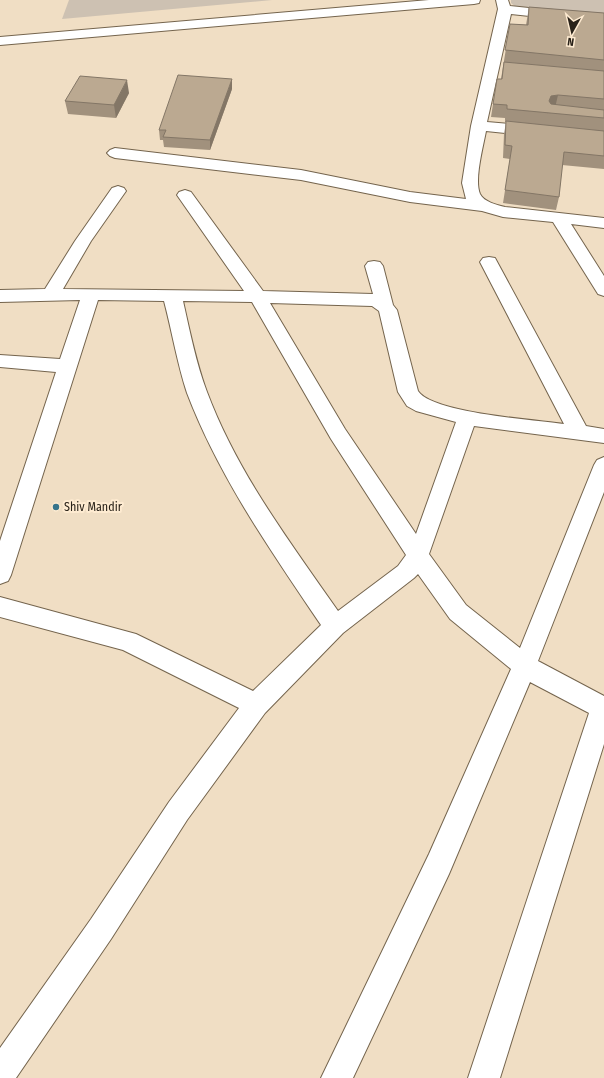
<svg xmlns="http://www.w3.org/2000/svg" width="604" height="1078" viewBox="0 0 604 1078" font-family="'Fira Sans Condensed',sans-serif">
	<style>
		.green { fill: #cdc1b2 }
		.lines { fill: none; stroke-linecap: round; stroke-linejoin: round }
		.street-casing { stroke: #74644d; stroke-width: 2 }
		.street { fill: #fff; fill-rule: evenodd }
		.wall { fill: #a1917d }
		.shaded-wall { fill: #837666 }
		.building { fill: #bba991; stroke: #837666 }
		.poi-dot { fill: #37748b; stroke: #feebd1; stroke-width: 1.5 }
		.labels { text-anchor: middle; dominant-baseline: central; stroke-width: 4; stroke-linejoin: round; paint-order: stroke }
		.poi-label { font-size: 12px; fill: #292219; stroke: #feebd1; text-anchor: start }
	</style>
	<rect width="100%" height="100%" fill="#f0dec4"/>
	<g class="green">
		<path d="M 69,0 L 272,0 L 62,19 Z"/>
		<path d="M 511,0 L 604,0 L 604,17 L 521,11 L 511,3 Z"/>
	</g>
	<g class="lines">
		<g class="street-casing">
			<g id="street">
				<path d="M 429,0 L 480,0 L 479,3 L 474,4 L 0,45 L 0,37 Z"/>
				<path d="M 496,0 L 508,0 L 510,6 L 604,16 L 604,24 L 511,14 L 487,122 L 535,126 L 540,128 L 543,131 L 540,134 L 535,136 L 486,131 C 483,147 474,180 480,194 C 484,202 497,205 505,207 L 604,218 L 604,228 L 571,224 L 604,276 L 604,296 L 598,294 L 553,222 L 503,217 L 482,211 L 410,202 L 301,180 L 115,158 L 110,156 L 107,153 L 110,150 L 115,148 L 301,170 L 410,192 L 466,199 L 462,183 L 471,126 L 498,9 Z"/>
				<path d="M 118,186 L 124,188 L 126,191 L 91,241 L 63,289 L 244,291 L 177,195 L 179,192 L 185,190 L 191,192 L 263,291 L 373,294 L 365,266 L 368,262 L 374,261 L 380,262 L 383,266 L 393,305 L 397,310 L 418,391 C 432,413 536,420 564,424 L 480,262 L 483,258 L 489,257 L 495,258 L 586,426 L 604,429 L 604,443 L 474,426 L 429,554 L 466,605 L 520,648 L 594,465 L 597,460 L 604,457 L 604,492 L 538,661 L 604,696 L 604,744 L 500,1078 L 468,1078 L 589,713 L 530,682 L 449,874 L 353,1078 L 321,1078 L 429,854 L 511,669 L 450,619 L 418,574 L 414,578 L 343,633 L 265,713 L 187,820 L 111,939 L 16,1078 L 0,1078 L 0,1048 L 91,919 L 169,802 L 239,708 L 123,650 L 0,617 L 0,597 L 136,634 L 253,691 L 321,625 C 271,551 219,477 187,393 C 177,363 172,331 164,301 L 98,300 L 11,575 L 8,581 L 0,584 L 0,541 L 56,372 L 0,367 L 0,355 L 60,359 L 80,300 L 0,302 L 0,290 L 45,289 L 75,241 L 112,188 ZM 183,301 L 252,302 L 331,439 L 406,555 L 398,566 L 338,611 C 289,541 237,472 207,392 C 196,363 190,332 183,301 ZM 270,303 L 372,306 L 379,311 L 398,392 L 407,406 L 416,411 L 456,422 L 416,534 L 345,429 Z"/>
			</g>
		</g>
		<use href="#street" class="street"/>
	</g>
	<g class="wall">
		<path d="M 529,7 L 604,13 L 604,169 L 562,165 L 559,197 L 556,210 L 503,203 L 510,159 L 503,158 L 504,134 L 506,122 L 505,122 L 505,118 L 491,117 L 493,104 L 501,79 L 510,24 L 526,25 Z"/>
		<path d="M 232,89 L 210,150 L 164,147 L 163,140 L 160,140 L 159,130 Z"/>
		<path d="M 129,93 L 116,118 L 68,114 L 65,101 Z"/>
	</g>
	<g class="shaded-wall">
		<path d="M 232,79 L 232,89 L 210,150 L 210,140 Z"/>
		<path d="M 127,80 L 129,93 L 116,118 L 114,105 Z"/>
		<path d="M 558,95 L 555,108 L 549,109 L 547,114 L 549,101 L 551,96 Z"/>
	</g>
	<g class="building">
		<path d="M 529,7 L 604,13 L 604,60 L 505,50 L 510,24 L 528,25 Z"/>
		<path d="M 504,62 L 604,71 L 604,99 L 558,95 L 551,96 L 549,101 L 551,104 L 604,110 L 604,118 L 507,109 L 507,105 L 493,104 L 497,79 L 502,79 Z"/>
		<path d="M 178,75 L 232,79 L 210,140 L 163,137 L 166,130 L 159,130 Z"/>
		<path d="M 80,76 L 127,80 L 114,105 L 65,101 Z"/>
		<path d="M 506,121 L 604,131 L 604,156 L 564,152 L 559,197 L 505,190 L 512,146 L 505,145 Z"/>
	</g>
	<circle class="poi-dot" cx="56" cy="507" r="4"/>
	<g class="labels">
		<g class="poi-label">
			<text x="64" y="507">Shiv Mandir</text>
		</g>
	</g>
	<g transform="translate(572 32) rotate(188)" stroke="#feebd1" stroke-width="3" paint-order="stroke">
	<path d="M0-3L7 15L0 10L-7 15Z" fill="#292219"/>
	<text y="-6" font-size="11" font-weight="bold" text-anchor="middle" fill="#292219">N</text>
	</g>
</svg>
